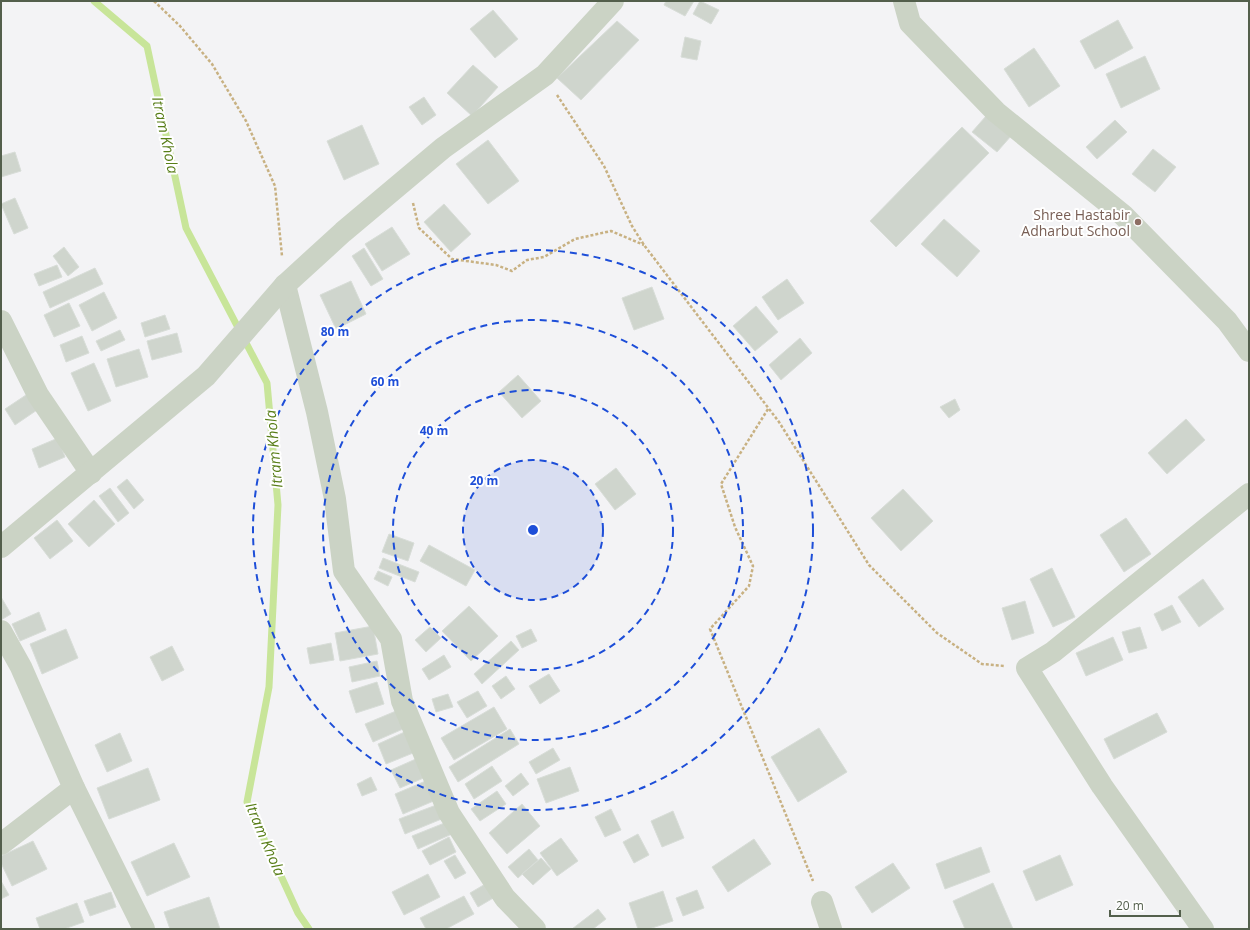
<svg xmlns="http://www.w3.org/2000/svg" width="1250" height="930" viewBox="0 0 1250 930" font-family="'Open Sans',sans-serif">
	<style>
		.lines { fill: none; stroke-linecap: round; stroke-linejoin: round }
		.stream { stroke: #c8e599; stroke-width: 7 }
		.building { fill: #cfd5cd; stroke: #d8ddd8 }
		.path { stroke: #c8b182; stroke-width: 2.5; stroke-dasharray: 3 2; stroke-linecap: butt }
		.street { stroke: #cbd3c5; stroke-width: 22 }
		.ring { fill: none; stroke: #1d4ed8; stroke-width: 2; stroke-dasharray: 7 5 }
		.education-dot { fill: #8d6e63; stroke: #fff; stroke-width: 1.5 }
		.labels { text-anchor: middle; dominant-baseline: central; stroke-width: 4; stroke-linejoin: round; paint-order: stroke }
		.education-label { font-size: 14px; fill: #785e54; stroke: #fff; text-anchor: end }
		.water-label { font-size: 15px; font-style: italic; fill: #587e18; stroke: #fff }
		.centre { fill: #1d4ed8; stroke: #fff; stroke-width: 2 }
		.ring-label { font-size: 12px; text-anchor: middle; font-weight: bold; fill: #1d4ed8; stroke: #fff; stroke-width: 4; stroke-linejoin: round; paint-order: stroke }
	</style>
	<rect width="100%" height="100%" fill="#f3f3f5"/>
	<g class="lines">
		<path class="stream" d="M 94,1 L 147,46 L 186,228 L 267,383 L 278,505 L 269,687 L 247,802 L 298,913 L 309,929"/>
	</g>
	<g class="building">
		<path d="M 666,1 L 694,1 L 685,16 L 664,5 Z"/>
		<path d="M 700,1 L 719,10 L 711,24 L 693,14 Z"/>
		<path d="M 493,10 L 518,39 L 495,58 L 470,29 Z"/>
		<path d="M 1118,20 L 1133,48 L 1095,69 L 1080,41 Z"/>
		<path d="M 617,21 L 639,40 L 581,100 L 557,78 Z"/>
		<path d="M 685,37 L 701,41 L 697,60 L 681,57 Z"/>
		<path d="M 1034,48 L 1060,86 L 1029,107 L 1004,69 Z"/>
		<path d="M 1145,56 L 1160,89 L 1121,108 L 1106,74 Z"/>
		<path d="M 473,65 L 498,87 L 472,116 L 447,93 Z"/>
		<path d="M 424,97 L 436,115 L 422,125 L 409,107 Z"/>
		<path d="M 986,116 L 1011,136 L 997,152 L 972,132 Z"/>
		<path d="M 1115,120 L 1127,132 L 1097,159 L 1086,147 Z"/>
		<path d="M 362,125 L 379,164 L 344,180 L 327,141 Z"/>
		<path d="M 962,127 L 989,153 L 896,247 L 870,221 Z"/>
		<path d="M 488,140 L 519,181 L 488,204 L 456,164 Z"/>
		<path d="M 1153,149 L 1176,167 L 1155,192 L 1132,174 Z"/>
		<path d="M 15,152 L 21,171 L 1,177 L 1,156 Z"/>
		<path d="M 15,198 L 28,228 L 14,234 L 1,204 Z"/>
		<path d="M 444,204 L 471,234 L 451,252 L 424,222 Z"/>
		<path d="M 944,219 L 980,251 L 957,277 L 921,244 Z"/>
		<path d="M 392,227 L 410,254 L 382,271 L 365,244 Z"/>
		<path d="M 64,247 L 79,267 L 68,276 L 53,256 Z"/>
		<path d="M 364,248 L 383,279 L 371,286 L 352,256 Z"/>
		<path d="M 57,265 L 62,277 L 39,286 L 34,274 Z"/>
		<path d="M 95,268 L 103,284 L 50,308 L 43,292 Z"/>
		<path d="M 787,279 L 804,303 L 778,320 L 762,297 Z"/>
		<path d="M 351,281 L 366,314 L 336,329 L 320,295 Z"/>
		<path d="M 652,287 L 664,319 L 634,330 L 622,298 Z"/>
		<path d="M 104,292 L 117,318 L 92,331 L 79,305 Z"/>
		<path d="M 69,303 L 80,326 L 54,337 L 44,315 Z"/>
		<path d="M 756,306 L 778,332 L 755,351 L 733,326 Z"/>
		<path d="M 165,315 L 170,329 L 145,337 L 141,323 Z"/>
		<path d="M 120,330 L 125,340 L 101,351 L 96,341 Z"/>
		<path d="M 177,333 L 182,352 L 152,360 L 147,341 Z"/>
		<path d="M 82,336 L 89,353 L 66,362 L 60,345 Z"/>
		<path d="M 800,338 L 812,353 L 781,380 L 769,365 Z"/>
		<path d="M 139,349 L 148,377 L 116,387 L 107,359 Z"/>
		<path d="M 94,363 L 111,401 L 88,411 L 71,373 Z"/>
		<path d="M 518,375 L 541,401 L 522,418 L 499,392 Z"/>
		<path d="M 29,393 L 40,408 L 15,425 L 5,409 Z"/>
		<path d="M 955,399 L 960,410 L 949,418 L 940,407 Z"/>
		<path d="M 1186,419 L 1205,440 L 1167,474 L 1148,453 Z"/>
		<path d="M 58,438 L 65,457 L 39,468 L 32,449 Z"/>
		<path d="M 616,468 L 636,494 L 615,510 L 595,484 Z"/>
		<path d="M 127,479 L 144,500 L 134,509 L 117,487 Z"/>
		<path d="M 110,488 L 129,513 L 118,522 L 99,496 Z"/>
		<path d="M 903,489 L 933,521 L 901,551 L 871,518 Z"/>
		<path d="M 94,500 L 115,524 L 89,547 L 68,524 Z"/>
		<path d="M 1126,518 L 1151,554 L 1124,572 L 1100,535 Z"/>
		<path d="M 57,520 L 73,541 L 50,559 L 34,538 Z"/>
		<path d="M 389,534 L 414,543 L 408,561 L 382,552 Z"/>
		<path d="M 429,545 L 475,570 L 466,586 L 420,561 Z"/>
		<path d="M 383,558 L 419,572 L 415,582 L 379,568 Z"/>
		<path d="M 1052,568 L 1075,617 L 1053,627 L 1030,579 Z"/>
		<path d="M 378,571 L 392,577 L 388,586 L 374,579 Z"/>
		<path d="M 1203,579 L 1224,609 L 1199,627 L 1178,597 Z"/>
		<path d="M 1,597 L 11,614 L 1,620 Z"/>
		<path d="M 1025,601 L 1034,633 L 1012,640 L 1002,608 Z"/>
		<path d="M 1172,605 L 1181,622 L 1162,631 L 1154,614 Z"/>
		<path d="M 469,606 L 498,636 L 471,661 L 442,631 Z"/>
		<path d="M 39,612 L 46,630 L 20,641 L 12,624 Z"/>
		<path d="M 373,626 L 378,654 L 340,661 L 335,633 Z"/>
		<path d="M 430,627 L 441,638 L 426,652 L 415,640 Z"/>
		<path d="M 1140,627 L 1147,648 L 1129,653 L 1122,632 Z"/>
		<path d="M 66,629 L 78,658 L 42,674 L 30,644 Z"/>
		<path d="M 531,629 L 537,641 L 522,648 L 516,636 Z"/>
		<path d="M 1113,637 L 1123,660 L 1086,676 L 1076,653 Z"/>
		<path d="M 511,641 L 519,650 L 482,684 L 474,674 Z"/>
		<path d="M 331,643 L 334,660 L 310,664 L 307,648 Z"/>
		<path d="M 172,646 L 184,670 L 162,681 L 150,657 Z"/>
		<path d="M 444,655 L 451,667 L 429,680 L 422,669 Z"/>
		<path d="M 377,661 L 380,676 L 352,682 L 349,667 Z"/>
		<path d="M 549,674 L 560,691 L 540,704 L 529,686 Z"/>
		<path d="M 506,676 L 515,689 L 501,699 L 492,686 Z"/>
		<path d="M 377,682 L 384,704 L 356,713 L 349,691 Z"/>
		<path d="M 478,691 L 487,706 L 467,718 L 457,702 Z"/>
		<path d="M 448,694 L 453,707 L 436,712 L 432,699 Z"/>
		<path d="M 494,707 L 507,729 L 454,760 L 441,738 Z"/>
		<path d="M 396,711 L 403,729 L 373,742 L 365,724 Z"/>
		<path d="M 1157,713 L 1167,732 L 1114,759 L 1104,739 Z"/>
		<path d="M 819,728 L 847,772 L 798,802 L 771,757 Z"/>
		<path d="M 510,729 L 519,744 L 458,782 L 449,767 Z"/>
		<path d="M 409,730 L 418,751 L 386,764 L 378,744 Z"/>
		<path d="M 120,733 L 132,761 L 107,772 L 95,745 Z"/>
		<path d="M 553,748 L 560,760 L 536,774 L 529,762 Z"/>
		<path d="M 418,758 L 426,777 L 400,788 L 391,770 Z"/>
		<path d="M 492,766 L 502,781 L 474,799 L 465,784 Z"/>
		<path d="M 570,767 L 579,791 L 546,803 L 537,779 Z"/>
		<path d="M 148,768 L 160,800 L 109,819 L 97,788 Z"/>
		<path d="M 521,773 L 529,784 L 513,796 L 505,786 Z"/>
		<path d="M 371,777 L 377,790 L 362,796 L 357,784 Z"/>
		<path d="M 428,780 L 436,800 L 403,814 L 395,794 Z"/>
		<path d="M 497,791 L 506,804 L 480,821 L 471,809 Z"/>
		<path d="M 439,804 L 444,818 L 405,834 L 399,819 Z"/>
		<path d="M 522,804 L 540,826 L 507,854 L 489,833 Z"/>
		<path d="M 611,809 L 621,830 L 605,837 L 595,817 Z"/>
		<path d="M 673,811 L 684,838 L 662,847 L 651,821 Z"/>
		<path d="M 447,822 L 452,834 L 418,849 L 412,836 Z"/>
		<path d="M 638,834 L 649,855 L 634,863 L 623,842 Z"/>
		<path d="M 449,837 L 456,852 L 430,865 L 422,851 Z"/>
		<path d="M 561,838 L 578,861 L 557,876 L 540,853 Z"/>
		<path d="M 754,839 L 771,864 L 728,892 L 712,867 Z"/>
		<path d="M 33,841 L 47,869 L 12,886 L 1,863 L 1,856 Z"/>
		<path d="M 174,843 L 190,877 L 147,896 L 131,862 Z"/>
		<path d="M 981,847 L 990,872 L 945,889 L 936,864 Z"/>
		<path d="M 529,849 L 538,860 L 518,878 L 508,867 Z"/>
		<path d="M 455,855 L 466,873 L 455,879 L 444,861 Z"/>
		<path d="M 1060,855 L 1073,885 L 1036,901 L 1023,871 Z"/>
		<path d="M 541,858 L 551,869 L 533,885 L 522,874 Z"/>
		<path d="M 893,863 L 910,888 L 872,913 L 855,887 Z"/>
		<path d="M 428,874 L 440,897 L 404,915 L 392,892 Z"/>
		<path d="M 1,881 L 9,895 L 1,899 Z"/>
		<path d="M 487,883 L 495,897 L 478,907 L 470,893 Z"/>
		<path d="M 993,883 L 1013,929 L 965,929 L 953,901 Z"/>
		<path d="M 697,890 L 704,908 L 683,916 L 676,898 Z"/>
		<path d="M 663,891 L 673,921 L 649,929 L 638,929 L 629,903 Z"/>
		<path d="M 111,892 L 116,907 L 90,916 L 84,901 Z"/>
		<path d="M 464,896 L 474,914 L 446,929 L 426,929 L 420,918 Z"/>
		<path d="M 209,897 L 220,929 L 170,929 L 164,912 Z"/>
		<path d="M 77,903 L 84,922 L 64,929 L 40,929 L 36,918 Z"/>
		<path d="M 598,909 L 606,919 L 593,929 L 572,929 Z"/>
	</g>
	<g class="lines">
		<g class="path">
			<path d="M 154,1 L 180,26 L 212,64 L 246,121 L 275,186 L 282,256"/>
			<path d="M 557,95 L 604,166 L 632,226 L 644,245 L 779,422 L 869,565 L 937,633 L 982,664 L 1005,666"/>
			<path d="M 413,203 L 419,228 L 452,259 L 496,265 L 512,271 L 527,260 L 544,257 L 575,239 L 611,231 L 644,245"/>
			<path d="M 768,409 L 721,484 L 735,527 L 753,566 L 749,586 L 710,629 L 813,881"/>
		</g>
		<g class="street">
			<path d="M 904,1 L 910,23 L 996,112 L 1123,215 L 1227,321 L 1249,351"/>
			<path d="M 285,285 L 317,412 L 335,499 L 344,571 L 391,639 L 402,701 L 449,813 L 505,898 L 535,929"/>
			<path d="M 1,321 L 38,395 L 91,473"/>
			<path d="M 1,547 L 206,376 L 285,285 L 343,232 L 443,148 L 545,75 L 613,1"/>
			<path d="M 1,631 L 21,667 L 74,788 L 144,929"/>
			<path d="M 1,844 L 74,788"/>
			<path d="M 822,902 L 831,929"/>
			<path d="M 1203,929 L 1102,786 L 1027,668 L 1053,652 L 1249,494"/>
		</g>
	</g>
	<circle cx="533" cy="530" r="70" fill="#1d4ed8" fill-opacity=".12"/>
	<g class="ring">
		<circle cx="533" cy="530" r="70"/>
		<circle cx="533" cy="530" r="140"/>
		<circle cx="533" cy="530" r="210"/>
		<circle cx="533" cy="530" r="280"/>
	</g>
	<circle class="education-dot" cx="1138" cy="222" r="4"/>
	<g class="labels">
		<g class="education-label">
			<text x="1130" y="214">Shree Hastabir<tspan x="1130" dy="16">Adharbut School</tspan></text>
		</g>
		<g class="water-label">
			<text transform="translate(166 135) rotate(78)">Itram Khola</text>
			<text transform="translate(273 449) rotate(-95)">Itram Khola</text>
			<text transform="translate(266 839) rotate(67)">Itram Khola</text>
		</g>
	</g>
	<circle cx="533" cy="530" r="6" class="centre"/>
	<g class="ring-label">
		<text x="335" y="336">80 m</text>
		<text x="385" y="386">60 m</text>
		<text x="434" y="435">40 m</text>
		<text x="484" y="485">20 m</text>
	</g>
	<rect width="1250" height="930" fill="none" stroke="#535f4c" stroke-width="4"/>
	<path d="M1110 910v6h70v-6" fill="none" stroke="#535f4c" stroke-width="2"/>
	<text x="1116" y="910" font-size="12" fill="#535f4c" stroke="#ffffff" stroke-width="3" paint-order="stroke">20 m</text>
</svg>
